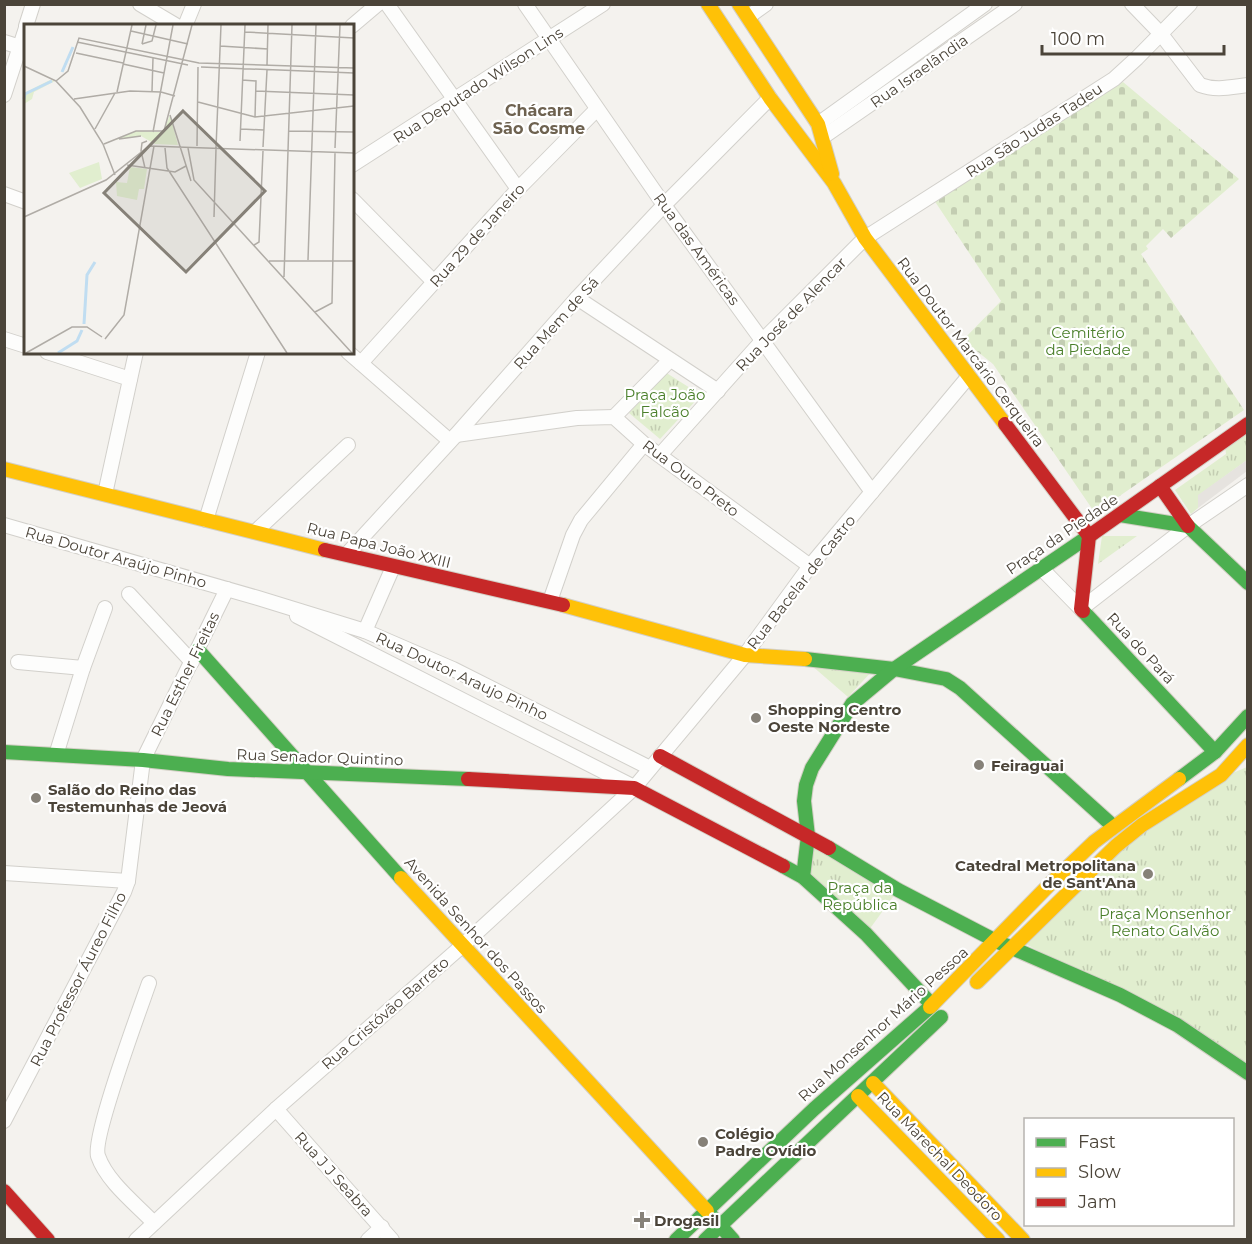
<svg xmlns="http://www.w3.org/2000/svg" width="1252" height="1244" viewBox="0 0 1252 1244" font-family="Montserrat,sans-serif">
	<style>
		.cemetery { fill: url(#cemetery-stones) }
		.park { fill: url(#park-tufts) }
		.parking { fill: #e6e3df }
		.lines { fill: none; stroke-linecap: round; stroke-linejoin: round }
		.street-casing { stroke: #d2d0cb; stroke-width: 16 }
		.fast-casing { stroke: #d3cfc5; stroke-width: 16 }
		.slow-casing { stroke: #d3cfc5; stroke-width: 16 }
		.jam-casing { stroke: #d3cfc5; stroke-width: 16 }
		.street { stroke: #fdfdfc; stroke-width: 14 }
		.fast { stroke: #4caf50; stroke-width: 14 }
		.slow { stroke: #ffc107; stroke-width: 14 }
		.jam { stroke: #c62828; stroke-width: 14 }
		.poi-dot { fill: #868178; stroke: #fff; stroke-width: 2 }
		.labels { text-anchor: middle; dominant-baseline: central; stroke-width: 4.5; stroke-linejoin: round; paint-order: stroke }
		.street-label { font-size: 15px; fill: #4b4439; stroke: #fff }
		.park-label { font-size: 15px; fill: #4a7f2a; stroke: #fff }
		.poi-label { font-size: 15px; font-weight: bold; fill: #4b4439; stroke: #fff; text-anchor: start }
		.neighbourhood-label { font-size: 16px; font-weight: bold; fill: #6e6250; stroke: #fff }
		.inset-river { fill: none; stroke: #c0ddf1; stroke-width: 3 }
		.inset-road { fill: none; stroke: #b0aca6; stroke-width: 1.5 }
		.view { fill: #868178; fill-opacity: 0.15; stroke: #868178; stroke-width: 3 }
		.inset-edge { fill: none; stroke: #4b4439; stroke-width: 3 }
	</style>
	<defs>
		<pattern id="cemetery-stones" width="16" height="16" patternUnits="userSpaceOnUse" patternTransform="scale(1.5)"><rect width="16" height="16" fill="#e1eecf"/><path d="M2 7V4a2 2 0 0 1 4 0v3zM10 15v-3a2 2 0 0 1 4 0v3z" fill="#c3cdb2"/></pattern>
		<pattern id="park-tufts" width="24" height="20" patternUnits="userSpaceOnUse" patternTransform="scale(1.5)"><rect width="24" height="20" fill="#e1eecf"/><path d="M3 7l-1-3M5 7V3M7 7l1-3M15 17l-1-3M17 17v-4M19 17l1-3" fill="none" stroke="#c3cdb2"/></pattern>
	</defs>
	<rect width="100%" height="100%" fill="#f4f2ee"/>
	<path class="cemetery" d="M 1123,82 L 1239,179 L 1171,238 L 1163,229 L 1146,246 L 1148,249 L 1141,254 L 1244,410 L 1095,513 L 993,364 L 963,340 L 1001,301 L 934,200 Z"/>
	<g class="park">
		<path d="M 665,372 L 701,395 L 660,439 L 629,413 Z"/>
		<path d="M 1247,429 L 1247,460 L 1199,495 L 1198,508 L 1191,514 L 1175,490 L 1226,454 L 1225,446 Z"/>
		<path d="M 1102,536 L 1137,536 L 1098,564 Z"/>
		<path d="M 811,665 L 874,669 L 848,697 Z"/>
		<path d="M 1247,767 L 1247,1071 L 1026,944 L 1118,849 L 1221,778 Z"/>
		<path d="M 808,836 L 898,890 L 866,934 L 803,877 Z"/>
	</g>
	<path class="parking" d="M 1247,460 L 1247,471 L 1198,508 L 1198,495 Z"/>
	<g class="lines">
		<g class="street-casing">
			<g id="street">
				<path d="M 140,4 L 177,26"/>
				<path d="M 387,4 L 518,189"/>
				<path d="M 525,4 L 664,205 L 872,492"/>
				<path d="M 1132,4 L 1161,34 L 1200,85 C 1216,91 1231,87 1248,85"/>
				<path d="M 748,17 L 766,4"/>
				<path d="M 26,26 L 33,4"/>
				<path d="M 185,26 L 194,4"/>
				<path d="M 352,26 L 378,4"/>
				<path d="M 4,42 L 20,47"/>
				<path d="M 4,95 L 26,28"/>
				<path d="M 818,124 L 985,4"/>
				<path d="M 823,137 L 1015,4"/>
				<path d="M 352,165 L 603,4"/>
				<path d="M 4,194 L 26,202"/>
				<path d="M 352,199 L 434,282"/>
				<path d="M 577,298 L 718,391"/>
				<path d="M 4,339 L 26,346"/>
				<path d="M 47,352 L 130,379"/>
				<path d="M 348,352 L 450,441"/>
				<path d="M 361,363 L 518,189 L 597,109"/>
				<path d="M 614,417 L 670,360"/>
				<path d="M 456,435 L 577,418 L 614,417 L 644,444 L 810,566"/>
				<path d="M 660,455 L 762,341 L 865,238 L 1114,79 L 1137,58 L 1190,4"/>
				<path d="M 105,494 L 136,352"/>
				<path d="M 206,520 L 258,352"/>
				<path d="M 4,525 L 258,598 L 365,631 L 453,669 L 650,768"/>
				<path d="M 255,532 L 348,445"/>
				<path d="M 347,554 L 456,435 L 577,298 L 664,205 L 770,98"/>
				<path d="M 1041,568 L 1081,609 L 1188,526 L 1248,485"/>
				<path d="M 129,594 L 192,662"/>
				<path d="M 550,601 L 573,535 L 581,520 L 644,444"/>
				<path d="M 297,616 L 630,785"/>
				<path d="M 365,631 L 393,567"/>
				<path d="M 18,662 L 83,668"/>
				<path d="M 56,755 L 83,668 L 105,608"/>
				<path d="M 4,873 L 128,881"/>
				<path d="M 149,983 C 140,1009 92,1138 98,1156 C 107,1182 136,1204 154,1223"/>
				<path d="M 276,1109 L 392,1240"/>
				<path d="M 4,1121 L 124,892 L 128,881 L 143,760 L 227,589"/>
				<path d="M 136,1240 L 276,1109 L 462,946 L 634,788 L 745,655 L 810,566 L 969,376"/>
				<path d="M 368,1240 L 382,1227"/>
			</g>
		</g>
		<g class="fast-casing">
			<g id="fast">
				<path d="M 1120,515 L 1188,526 L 1248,583"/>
				<path d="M 1083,611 L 1215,752"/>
				<path d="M 198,650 L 401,878"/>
				<path d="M 805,659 L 894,669 L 946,679 L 960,688 L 1113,826"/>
				<path d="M 4,752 L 143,760 L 228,769 L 468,779"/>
				<path d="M 1179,779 L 1215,752 L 1248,716"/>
				<path d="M 829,848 L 898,890 L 996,941 L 1120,995 L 1177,1025 L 1248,1073"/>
				<path d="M 783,866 L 803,877 L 866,934 L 932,1005"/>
				<path d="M 803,877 L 808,836 L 804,801 L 806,785 L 812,768 L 852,704 L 894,669 L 1092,534"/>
				<path d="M 709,1213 L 733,1240"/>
				<path d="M 676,1240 L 814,1109 L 930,1007"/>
				<path d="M 705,1240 L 941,1017"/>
			</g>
		</g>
		<g class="slow-casing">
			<g id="slow">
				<path d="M 708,4 L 770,98 L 834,183 L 865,238 L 1005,424"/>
				<path d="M 739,4 L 818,124 L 832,174"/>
				<path d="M 4,469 L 325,550"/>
				<path d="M 563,605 L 745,655 L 805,659"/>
				<path d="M 401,878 L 707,1211"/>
				<path d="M 977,982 L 1116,846 L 1142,825 L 1221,775 L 1248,745"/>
				<path d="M 930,1007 L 1049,885 L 1094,842 L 1179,779"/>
				<path d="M 873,1083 L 1023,1240"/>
				<path d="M 858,1096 L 998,1240"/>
			</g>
		</g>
		<g class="jam-casing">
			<g id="jam">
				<path d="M 1005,424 L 1089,536 L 1081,609 L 1083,611"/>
				<path d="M 1160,486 L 1188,526"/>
				<path d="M 1092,534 L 1248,424"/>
				<path d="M 325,550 L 563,605"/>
				<path d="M 660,756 L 829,848"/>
				<path d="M 468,779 L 634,788 L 783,866"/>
				<path d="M 4,1191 L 48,1240"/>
			</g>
		</g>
		<use href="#street" class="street"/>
		<use href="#fast" class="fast"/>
		<use href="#slow" class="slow"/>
		<use href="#jam" class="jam"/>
	</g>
	<g class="poi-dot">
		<circle cx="756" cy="718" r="6"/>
		<circle cx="979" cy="765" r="6"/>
		<circle cx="36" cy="798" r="6"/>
		<circle cx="1148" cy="874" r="6"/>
		<circle cx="703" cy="1142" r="6"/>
		<path d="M639 1211h6v6h6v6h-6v6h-6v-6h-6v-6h6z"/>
	</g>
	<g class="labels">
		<g class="street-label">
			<text transform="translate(919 71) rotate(-35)">Rua Israelândia</text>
			<text transform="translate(478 85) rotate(-33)">Rua Deputado Wilson Lins</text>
			<text transform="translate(1034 130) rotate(-33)">Rua São Judas Tadeu</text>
			<text transform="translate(477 235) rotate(-48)">Rua 29 de Janeiro</text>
			<text transform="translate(697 249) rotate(54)">Rua das Américas</text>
			<text transform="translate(791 314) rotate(-46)">Rua José de Alencar</text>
			<text transform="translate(556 323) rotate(-48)">Rua Mem de Sá</text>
			<text transform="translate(971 352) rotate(53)">Rua Doutor Marcário Cerqueira</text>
			<text transform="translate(691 478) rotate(37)">Rua Ouro Preto</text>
			<text transform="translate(1062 534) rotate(-34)">Praça da Piedade</text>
			<text transform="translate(379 545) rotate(14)">Rua Papa João XXIII</text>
			<text transform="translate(116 557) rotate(16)">Rua Doutor Araújo Pinho</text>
			<text transform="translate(801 582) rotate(-52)">Rua Bacelar de Castro</text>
			<text transform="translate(1141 648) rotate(47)">Rua do Pará</text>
			<text transform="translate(185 674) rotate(-64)">Rua Esther Freitas</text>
			<text transform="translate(462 676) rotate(25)">Rua Doutor Araujo Pinho</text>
			<text transform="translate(320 757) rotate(2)">Rua Senador Quintino</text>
			<text transform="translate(476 935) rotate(48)">Avenida Senhor dos Passos</text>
			<text transform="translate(78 979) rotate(-63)">Rua Professor Áureo Filho</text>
			<text transform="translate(385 1013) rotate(-41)">Rua Cristóvão Barreto</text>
			<text transform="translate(883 1024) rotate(-42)">Rua Monsenhor Mário Pessoa</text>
			<text transform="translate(940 1156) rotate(46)">Rua Marechal Deodoro</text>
			<text transform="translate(334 1174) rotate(48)">Rua J J Seabra</text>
		</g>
		<g class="park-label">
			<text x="1088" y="332">Cemitério<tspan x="1088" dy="17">da Piedade</tspan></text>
			<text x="665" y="394">Praça João<tspan x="665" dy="17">Falcão</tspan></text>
			<text x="860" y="887">Praça da<tspan x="860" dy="17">República</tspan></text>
			<text x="1165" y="913">Praça Monsenhor<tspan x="1165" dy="17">Renato Galvão</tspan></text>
		</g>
		<g class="poi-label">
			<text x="768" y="709">Shopping Centro<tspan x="768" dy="17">Oeste Nordeste</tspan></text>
			<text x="991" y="765">Feiraguai</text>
			<text x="48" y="789">Salão do Reino das<tspan x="48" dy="17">Testemunhas de Jeová</tspan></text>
			<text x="1136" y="865" text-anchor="end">Catedral Metropolitana<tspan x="1136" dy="17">de Sant'Ana</tspan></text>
			<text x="715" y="1133">Colégio<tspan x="715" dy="17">Padre Ovídio</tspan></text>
			<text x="654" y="1220">Drogasil</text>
		</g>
		<g class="neighbourhood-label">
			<text x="539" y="110">Chácara<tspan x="539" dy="18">São Cosme</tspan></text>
		</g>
	</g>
	<g transform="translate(24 24)">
		<rect width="330" height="330" fill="#f4f2ee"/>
		<path d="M 26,56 L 31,57 L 10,68 L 8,75 L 0,80 L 0,69 Z" fill="#e1eecf"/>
		<path d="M 106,143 L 123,145 L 120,165 L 115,165 L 113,176 L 93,172 L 92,158 L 103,159 Z" fill="#e1eecf"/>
		<path d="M 146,91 L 154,121 L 131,120 L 117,112 L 89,116 L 112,107 L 139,108 ZM 75,138 L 78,155 L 56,164 L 45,149 Z" fill="#e1eecf"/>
		<path class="inset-river" d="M 38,48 L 49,23M 0,75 L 1,70 L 28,57M 60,300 L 63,251 L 71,238M 34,329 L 53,317 L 58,306"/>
		<path class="inset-road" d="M 107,7 L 164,20M 221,8 L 330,14M 53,18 L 164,41M 118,20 L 128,17 L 132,1M 118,20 L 122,1M 196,22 L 244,25M 52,29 L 99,39M 99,40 L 140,49M 243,41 L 244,1M 0,42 L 32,57M 177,43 L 330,49M 218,56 L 232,57 L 231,93M 128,67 L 129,34M 232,67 L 330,71M 93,68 L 108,1M 50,75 L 106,67 L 137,68 L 151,72M 174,78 L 231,93 L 330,82M 146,91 L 167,157M 71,105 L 91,69M 217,105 L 240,106M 264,107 L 330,108M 129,108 L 149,1M 95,115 L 117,112M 216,117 L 221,1M 80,120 L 112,107 L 140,107 L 168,1M 173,122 L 174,43M 239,123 L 243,46M 141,124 L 143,144 L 263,329M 164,124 L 170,156 L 328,329M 192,124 L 197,1M 311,124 L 316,1M 103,141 L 151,148 L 162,142M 121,144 L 117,127 L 118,119 L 123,117M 91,151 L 79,120 L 56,83 L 32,57 L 44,47 L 55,14 L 175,39 L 330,44M 0,193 L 82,156 L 125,122 L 330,129M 190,193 L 192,125M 230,221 L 235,218 L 239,127M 284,236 L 292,1M 245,237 L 330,237M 260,253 L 268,1M 291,288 L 308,279 L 311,129M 81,315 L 100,291 L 130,122M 2,329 L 48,303 L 63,303 L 78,313"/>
		<path class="view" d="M 159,87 L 241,167 L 162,248 L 80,169 Z"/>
		<rect width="330" height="330" class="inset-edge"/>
	</g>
	<rect width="1252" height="1244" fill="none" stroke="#4b4439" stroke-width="12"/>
	<rect x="1024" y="1118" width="210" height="108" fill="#ffffff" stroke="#b7b4b0" stroke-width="1.5"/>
	<rect x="1036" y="1138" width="30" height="9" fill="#4caf50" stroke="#b7b4b0" stroke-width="1.5"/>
	<text x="1078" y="1148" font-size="18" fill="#4b4439">Fast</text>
	<rect x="1036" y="1168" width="30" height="9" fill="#ffc107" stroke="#b7b4b0" stroke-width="1.5"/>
	<text x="1078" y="1178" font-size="18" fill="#4b4439">Slow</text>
	<rect x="1036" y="1198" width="30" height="9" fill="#c62828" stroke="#b7b4b0" stroke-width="1.5"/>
	<text x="1078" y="1208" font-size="18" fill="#4b4439">Jam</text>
	<path d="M1042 45v9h182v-9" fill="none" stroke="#4b4439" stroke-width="3"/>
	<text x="1051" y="45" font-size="18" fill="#4b4439" stroke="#ffffff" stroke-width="4.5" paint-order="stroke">100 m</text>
</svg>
